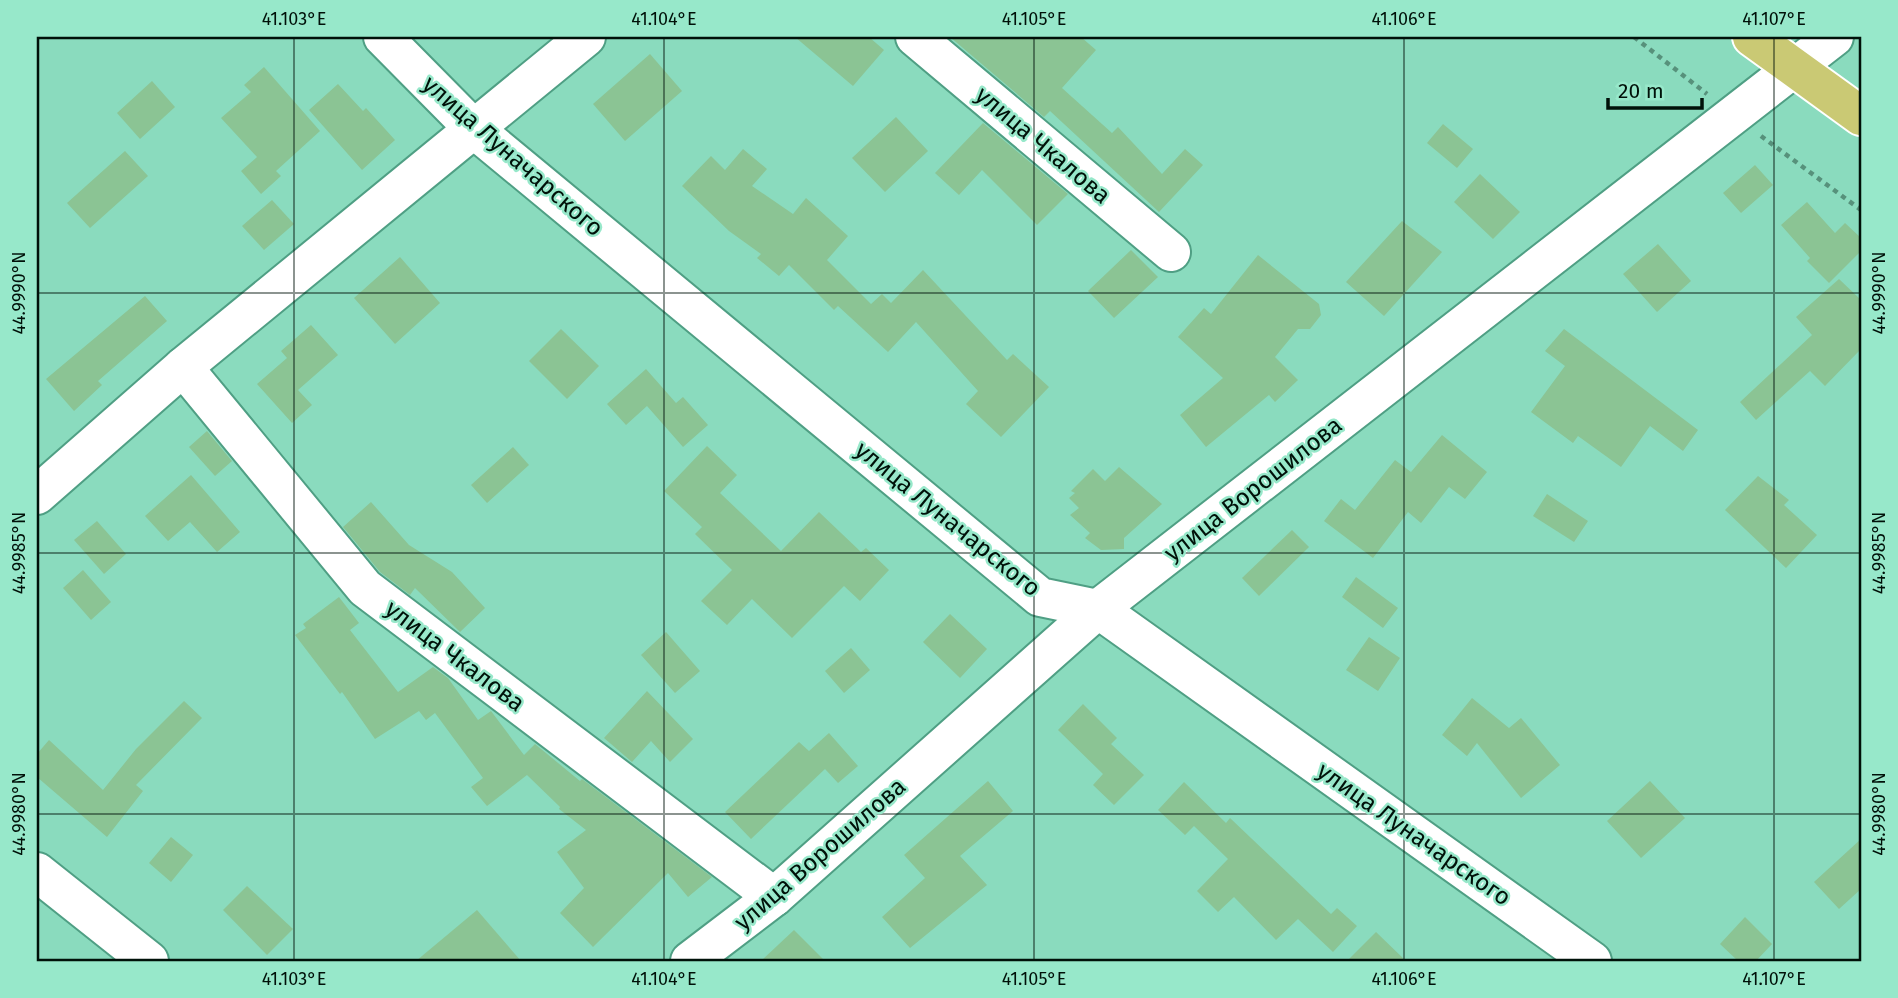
<svg xmlns="http://www.w3.org/2000/svg" width="1898" height="998" viewBox="0 0 1898 998" font-family="'Fira Sans',sans-serif">
	<style>
		.building { fill: #8bc494 }
		.lines { fill: none; stroke-linecap: round; stroke-linejoin: round }
		.minor-casing { stroke: #4f9f84; stroke-width: 42 }
		.major-casing { stroke: #fff; stroke-width: 42 }
		.path { stroke: #57917b; stroke-width: 4.5; stroke-dasharray: 5 5; stroke-linecap: butt }
		.minor { stroke: #fff; stroke-width: 38 }
		.major { stroke: #cac974; stroke-width: 38 }
		.ticks { fill: none; stroke: #001109; stroke-width: 2; stroke-opacity: 0.45 }
		.labels { text-anchor: middle; dominant-baseline: central; stroke-width: 5; stroke-linejoin: round; paint-order: stroke }
		.street-label { font-size: 24px; fill: #001109; stroke: #97e8ca }
		.neatline { fill: none; stroke: #001109; stroke-width: 2.5 }
		.ticks-label { font-size: 18px; text-anchor: middle; fill: #001109 }
	</style>
	<rect width="100%" height="100%" fill="#8adbbe"/>
	<g class="building">
		<path d="M 795,37 L 869,37 L 884,50 L 853,86 Z"/>
		<path d="M 950,37 L 1081,37 L 1096,50 L 1062,88 L 1112,133 L 1118,127 L 1162,174 L 1185,149 L 1203,165 L 1159,212 L 1050,111 L 1044,117 Z"/>
		<path d="M 650,54 L 682,91 L 625,141 L 593,104 Z"/>
		<path d="M 264,67 L 320,131 L 276,171 L 281,176 L 261,194 L 241,171 L 257,157 L 221,118 L 251,92 L 244,85 Z"/>
		<path d="M 152,81 L 175,107 L 140,139 L 117,113 Z"/>
		<path d="M 338,84 L 363,111 L 366,108 L 395,140 L 362,170 L 309,110 Z"/>
		<path d="M 896,117 L 928,151 L 885,192 L 852,158 Z"/>
		<path d="M 983,123 L 1068,194 L 1037,225 L 982,170 L 959,195 L 935,173 Z"/>
		<path d="M 1443,124 L 1473,149 L 1457,168 L 1427,143 Z"/>
		<path d="M 743,149 L 767,169 L 752,186 L 793,214 L 806,198 L 848,236 L 827,260 L 871,304 L 882,294 L 891,303 L 923,270 L 1007,360 L 1013,354 L 1049,387 L 1001,437 L 966,404 L 978,391 L 916,322 L 888,352 L 838,306 L 834,310 L 789,265 L 779,276 L 757,258 L 761,254 L 729,231 L 682,186 L 711,156 L 725,170 Z"/>
		<path d="M 125,151 L 148,176 L 90,228 L 67,203 Z"/>
		<path d="M 1755,165 L 1773,185 L 1741,213 L 1723,193 Z"/>
		<path d="M 1480,174 L 1520,212 L 1493,239 L 1454,202 Z"/>
		<path d="M 272,200 L 294,224 L 264,250 L 242,226 Z"/>
		<path d="M 1807,202 L 1835,233 L 1845,223 L 1861,238 L 1861,251 L 1829,283 L 1807,261 L 1810,258 L 1781,225 Z"/>
		<path d="M 1402,221 L 1442,252 L 1384,316 L 1346,282 Z"/>
		<path d="M 1658,244 L 1691,281 L 1657,312 L 1623,274 Z"/>
		<path d="M 1131,250 L 1158,277 L 1114,318 L 1088,291 Z"/>
		<path d="M 1258,255 L 1319,304 L 1321,315 L 1310,329 L 1298,329 L 1275,357 L 1298,380 L 1275,402 L 1269,395 L 1206,447 L 1180,415 L 1223,378 L 1178,337 L 1204,308 L 1211,314 Z"/>
		<path d="M 400,257 L 440,303 L 395,344 L 354,298 Z"/>
		<path d="M 1839,279 L 1861,300 L 1861,349 L 1825,386 L 1810,371 L 1756,420 L 1740,402 L 1812,335 L 1796,317 Z"/>
		<path d="M 145,296 L 167,321 L 98,381 L 102,385 L 74,411 L 46,379 Z"/>
		<path d="M 311,325 L 338,355 L 298,390 L 312,405 L 292,423 L 257,384 L 287,358 L 281,351 Z"/>
		<path d="M 561,329 L 599,366 L 567,399 L 529,361 Z"/>
		<path d="M 1564,329 L 1698,430 L 1683,451 L 1650,426 L 1621,467 L 1578,436 L 1573,443 L 1531,412 L 1565,366 L 1545,351 Z"/>
		<path d="M 646,369 L 676,403 L 683,397 L 708,425 L 683,447 L 647,406 L 626,425 L 607,404 Z"/>
		<path d="M 207,431 L 232,461 L 215,476 L 189,447 Z"/>
		<path d="M 1442,435 L 1487,472 L 1465,499 L 1449,487 L 1421,523 L 1408,512 L 1373,558 L 1324,521 L 1341,499 L 1355,510 L 1395,460 L 1411,472 Z"/>
		<path d="M 707,446 L 737,475 L 720,493 L 781,551 L 819,512 L 861,552 L 866,548 L 889,570 L 860,601 L 844,586 L 792,638 L 752,599 L 727,625 L 701,601 L 732,570 L 695,534 L 702,527 L 664,491 Z"/>
		<path d="M 513,447 L 529,465 L 487,503 L 471,485 Z"/>
		<path d="M 1119,467 L 1162,504 L 1124,538 L 1124,549 L 1101,550 L 1085,538 L 1090,533 L 1070,515 L 1079,508 L 1069,498 L 1075,493 L 1071,491 L 1093,469 L 1105,481 Z"/>
		<path d="M 191,475 L 240,532 L 217,552 L 190,522 L 168,541 L 145,516 Z"/>
		<path d="M 1758,476 L 1789,500 L 1784,505 L 1817,535 L 1786,568 L 1725,510 Z"/>
		<path d="M 1547,494 L 1588,521 L 1574,542 L 1533,516 Z"/>
		<path d="M 371,502 L 409,545 L 452,572 L 485,608 L 460,632 L 415,588 L 410,595 L 380,572 L 343,527 Z"/>
		<path d="M 97,521 L 126,554 L 104,574 L 74,540 Z"/>
		<path d="M 1292,530 L 1309,547 L 1259,596 L 1242,578 Z"/>
		<path d="M 83,570 L 111,602 L 91,620 L 63,588 Z"/>
		<path d="M 1356,577 L 1398,608 L 1383,628 L 1342,597 Z"/>
		<path d="M 339,597 L 359,623 L 350,630 L 398,692 L 433,667 L 448,678 L 478,720 L 491,711 L 524,755 L 535,744 L 580,781 L 582,779 L 712,877 L 688,897 L 668,873 L 593,947 L 560,913 L 584,888 L 557,852 L 586,830 L 559,809 L 560,807 L 527,775 L 487,806 L 471,787 L 483,778 L 435,713 L 426,720 L 419,711 L 375,739 L 342,692 L 340,694 L 295,635 L 306,628 L 303,624 Z"/>
		<path d="M 950,614 L 987,649 L 960,678 L 923,642 Z"/>
		<path d="M 666,632 L 700,671 L 675,693 L 641,655 Z"/>
		<path d="M 1369,637 L 1400,658 L 1378,691 L 1346,670 Z"/>
		<path d="M 851,648 L 870,670 L 844,693 L 825,671 Z"/>
		<path d="M 647,691 L 693,739 L 670,762 L 651,741 L 632,762 L 604,738 Z"/>
		<path d="M 1472,698 L 1509,728 L 1521,718 L 1560,765 L 1521,798 L 1477,743 L 1467,756 L 1442,735 Z"/>
		<path d="M 184,701 L 202,718 L 136,785 L 143,791 L 107,837 L 37,777 L 37,754 L 49,740 L 103,790 L 136,749 Z"/>
		<path d="M 1083,704 L 1117,738 L 1111,744 L 1144,775 L 1114,805 L 1093,785 L 1103,774 L 1058,730 Z"/>
		<path d="M 829,733 L 858,766 L 838,783 L 825,769 L 751,839 L 725,812 L 799,742 L 809,751 Z"/>
		<path d="M 988,781 L 1013,811 L 960,856 L 987,885 L 910,948 L 882,917 L 925,878 L 904,855 Z"/>
		<path d="M 1650,781 L 1685,818 L 1641,858 L 1607,821 Z"/>
		<path d="M 1184,782 L 1226,823 L 1230,818 L 1331,914 L 1337,908 L 1357,926 L 1333,952 L 1298,919 L 1276,940 L 1234,897 L 1218,912 L 1197,891 L 1228,859 L 1194,826 L 1185,835 L 1158,810 Z"/>
		<path d="M 171,837 L 193,855 L 171,882 L 149,863 Z"/>
		<path d="M 1861,839 L 1861,889 L 1839,909 L 1814,882 Z"/>
		<path d="M 247,886 L 293,929 L 267,955 L 223,910 Z"/>
		<path d="M 477,910 L 521,961 L 416,961 Z"/>
		<path d="M 1745,917 L 1772,944 L 1756,961 L 1738,961 L 1720,944 Z"/>
		<path d="M 794,930 L 825,961 L 761,961 Z"/>
		<path d="M 1376,932 L 1406,961 L 1347,961 Z"/>
	</g>
	<g class="lines">
		<g class="minor-casing">
			<g id="minor">
				<path d="M 383,37 L 474,129 L 1040,597 L 1098,609 L 1592,961"/>
				<path d="M 915,37 L 1171,252"/>
				<path d="M 183,367 L 365,588 L 774,897"/>
				<path d="M 37,495 L 183,367 L 586,37"/>
				<path d="M 37,872 L 149,961"/>
				<path d="M 690,961 L 774,897 L 1098,609 L 1834,37"/>
			</g>
		</g>
		<g class="major-casing">
			<path id="major" d="M 1752,37 L 1861,116"/>
		</g>
		<g class="path">
			<path d="M 1634,37 L 1707,94"/>
			<path d="M 1761,136 L 1861,210"/>
		</g>
		<use href="#minor" class="minor"/>
		<use href="#major" class="major"/>
	</g>
	<path class="ticks" d="M 294,37 L 294,961M 664,37 L 664,961M 1034,37 L 1034,961M 1404,37 L 1404,961M 1774,37 L 1774,961M 37,293 L 1861,293M 37,553 L 1861,553M 37,814 L 1861,814"/>
	<g class="labels">
		<g class="street-label">
			<text transform="translate(1043 145) rotate(40)">улица Чкалова</text>
			<text transform="translate(513 156) rotate(41)">улица Луначарского</text>
			<text transform="translate(1253 489) rotate(-38)">улица Ворошилова</text>
			<text transform="translate(948 519) rotate(39)">улица Луначарского</text>
			<text transform="translate(455 656) rotate(37)">улица Чкалова</text>
			<text transform="translate(1414 834) rotate(35)">улица Луначарского</text>
			<text transform="translate(820 854) rotate(-41)">улица Ворошилова</text>
		</g>
	</g>
	<rect width="1898" height="998" fill="none" stroke="#97e8ca" stroke-width="77"/>
	<path d="M1608 98v10h94v-10" fill="none" stroke="#001109" stroke-width="3.5"/>
	<text x="1618" y="98" font-size="21" fill="#001109" stroke="#97e8ca" stroke-width="5" paint-order="stroke">20 m</text>
	<rect x="38" y="38" width="1822" height="922" class="neatline"/>
	<g class="ticks-label">
		<text x="294" y="25">41.103°E</text>
		<text x="664" y="25">41.104°E</text>
		<text x="1034" y="25">41.105°E</text>
		<text x="1404" y="25">41.106°E</text>
		<text x="1774" y="25">41.107°E</text>
		<text transform="translate(19 293) rotate(-90)" y="6">44.9990°N</text>
		<text transform="translate(1879 293) rotate(-90)" y="6">44.9990°N</text>
		<text transform="translate(19 553) rotate(-90)" y="6">44.9985°N</text>
		<text transform="translate(1879 553) rotate(-90)" y="6">44.9985°N</text>
		<text transform="translate(19 814) rotate(-90)" y="6">44.9980°N</text>
		<text transform="translate(1879 814) rotate(-90)" y="6">44.9980°N</text>
		<text x="294" y="985">41.103°E</text>
		<text x="664" y="985">41.104°E</text>
		<text x="1034" y="985">41.105°E</text>
		<text x="1404" y="985">41.106°E</text>
		<text x="1774" y="985">41.107°E</text>
	</g>
</svg>
